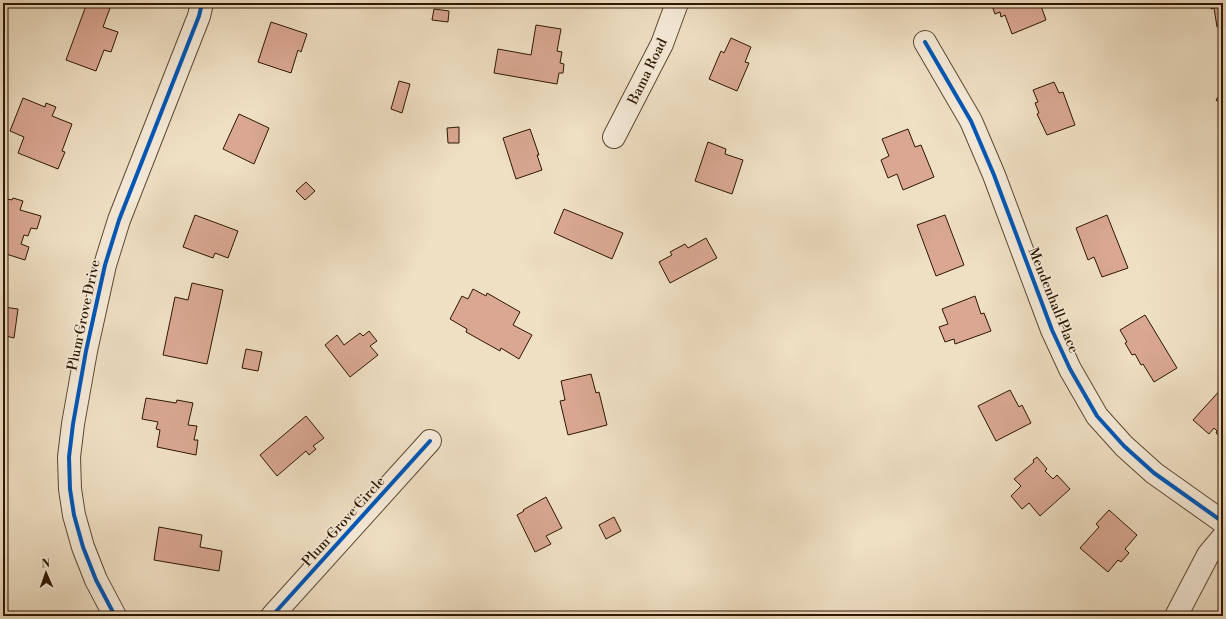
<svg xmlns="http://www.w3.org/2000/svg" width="1226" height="619" font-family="'Libre Bodoni',serif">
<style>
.building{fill:#d9a792;stroke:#2e1700}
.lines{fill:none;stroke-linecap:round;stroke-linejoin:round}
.street-casing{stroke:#5e4931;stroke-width:24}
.street{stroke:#f5ead8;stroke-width:22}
.cycleway-casing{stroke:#f5ead8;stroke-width:6}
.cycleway{stroke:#0057b8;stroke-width:4}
.labels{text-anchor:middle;stroke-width:3;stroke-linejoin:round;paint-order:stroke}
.street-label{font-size:14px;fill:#2e1700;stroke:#f5ead8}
</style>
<rect width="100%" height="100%" fill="#efdfc3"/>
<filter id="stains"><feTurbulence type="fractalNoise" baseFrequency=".005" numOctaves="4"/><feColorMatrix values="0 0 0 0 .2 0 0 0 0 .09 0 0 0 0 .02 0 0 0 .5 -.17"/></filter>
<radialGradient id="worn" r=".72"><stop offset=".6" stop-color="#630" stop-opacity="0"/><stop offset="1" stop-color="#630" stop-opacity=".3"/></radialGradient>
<path class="building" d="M 87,3 L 97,3 L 110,8 L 103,27 L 118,32 L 111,52 L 104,50 L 96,71 L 66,60 Z
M 991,3 L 1040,3 L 1046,20 L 1012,34 L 1005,15 L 1001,17 L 1000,12 L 995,14 Z
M 1211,3 L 1223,3 L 1223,26 L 1217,27 L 1214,8 L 1211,9 Z
M 434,9 L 449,11 L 448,22 L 432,20 Z
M 271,22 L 307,34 L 301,52 L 298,50 L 291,73 L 258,62 Z
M 536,25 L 561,29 L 557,51 L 562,52 L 560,63 L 564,64 L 563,73 L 559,73 L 557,84 L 494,73 L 498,49 L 531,55 Z
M 731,38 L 751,47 L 745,62 L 749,63 L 737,91 L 709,79 L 721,51 L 724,53 Z
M 399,81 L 410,84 L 402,113 L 391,109 Z
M 1054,82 L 1059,93 L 1063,92 L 1075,125 L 1047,135 L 1037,114 L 1039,113 L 1035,103 L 1038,102 L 1033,90 Z
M 1223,90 L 1223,105 L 1216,100 Z
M 23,98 L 45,107 L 46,103 L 56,107 L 52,116 L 72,124 L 62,151 L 65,152 L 58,169 L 18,153 L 24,137 L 10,131 Z
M 239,114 L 269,128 L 254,164 L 223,149 Z
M 459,127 L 459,143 L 448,143 L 447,128 Z
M 530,129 L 539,155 L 537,155 L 542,170 L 516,179 L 503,138 Z
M 908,129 L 915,147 L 921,145 L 934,177 L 903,190 L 897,174 L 888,178 L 881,160 L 889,156 L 882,139 Z
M 708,142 L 726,149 L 725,154 L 743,160 L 732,194 L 695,181 Z
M 306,182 L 315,191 L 305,200 L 296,191 Z
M 3,198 L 12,200 L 13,198 L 23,201 L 20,210 L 41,216 L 37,229 L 31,228 L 28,236 L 24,235 L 21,244 L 29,247 L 25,260 L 3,253 Z
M 564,209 L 623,233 L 612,259 L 554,233 Z
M 195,215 L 238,231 L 228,258 L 215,253 L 213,258 L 183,247 Z
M 945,215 L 964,265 L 936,276 L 917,225 Z
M 1107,215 L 1128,268 L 1102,277 L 1094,257 L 1088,260 L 1076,228 Z
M 706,238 L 717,258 L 670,283 L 659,262 L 672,255 L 670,252 L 685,244 L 688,248 Z
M 192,283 L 223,290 L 207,364 L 163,355 L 175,297 L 188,300 Z
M 473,289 L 486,296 L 487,293 L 520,312 L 513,325 L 532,335 L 519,359 L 501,348 L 500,351 L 466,332 L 467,329 L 450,319 L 462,296 L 468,299 Z
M 975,296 L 981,314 L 984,313 L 991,331 L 955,344 L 954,339 L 945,342 L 939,327 L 948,324 L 942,309 Z
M 3,307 L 18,309 L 14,338 L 6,336 L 4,351 L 3,351 Z
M 1145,315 L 1177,368 L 1154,382 L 1143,364 L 1141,365 L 1135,354 L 1132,355 L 1125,343 L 1127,342 L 1120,330 Z
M 369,331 L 377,341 L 370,346 L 378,355 L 350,377 L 325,345 L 337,335 L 344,345 L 360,333 L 363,336 Z
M 246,349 L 262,352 L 258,371 L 242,368 Z
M 591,374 L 596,393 L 599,392 L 607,425 L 568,435 L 560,401 L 565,400 L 561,381 Z
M 1223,387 L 1223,439 L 1216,433 L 1217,431 L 1214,428 L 1209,434 L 1193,420 Z
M 1010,390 L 1019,407 L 1022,405 L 1031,423 L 996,441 L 978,406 Z
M 146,398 L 176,403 L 177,400 L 193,403 L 188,425 L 197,426 L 194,440 L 198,440 L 196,455 L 157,447 L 160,430 L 156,429 L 158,422 L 142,419 Z
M 306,416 L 324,438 L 313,446 L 316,449 L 309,455 L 306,451 L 277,476 L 260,455 Z
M 1037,457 L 1047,469 L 1045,471 L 1053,479 L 1057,475 L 1070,489 L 1040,516 L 1029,503 L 1022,509 L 1011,496 L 1021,486 L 1014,479 L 1034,462 L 1033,460 Z
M 546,497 L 562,528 L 546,536 L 551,544 L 535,552 L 517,515 L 524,511 L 523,510 Z
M 1109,510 L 1137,535 L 1125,549 L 1129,553 L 1121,562 L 1118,560 L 1108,572 L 1080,548 L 1099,527 L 1096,524 Z
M 614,517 L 621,531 L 606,539 L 599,525 Z
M 159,527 L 202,535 L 200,547 L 222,551 L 219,571 L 154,560 Z
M 3,595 L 8,616 L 3,616 Z"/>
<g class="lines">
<defs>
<path id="street" d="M 925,42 L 971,121 L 994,175 L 1052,330 L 1070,369 L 1097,416 L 1124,446 L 1154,473 L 1223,522
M 614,137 L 662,44 L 677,3
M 115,616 L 96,580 L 83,547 L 74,515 L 70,489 L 69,457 L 73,424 L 86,351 L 105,265 L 119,220 L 199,16 L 202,3
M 272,616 L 430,441
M 1176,616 L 1208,555 L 1223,537"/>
</defs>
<use href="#street" class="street-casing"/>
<use href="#street" class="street"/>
<defs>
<path id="cycleway" d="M 925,42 L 971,121 L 994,175 L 1052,330 L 1070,369 L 1097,416 L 1124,446 L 1154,473 L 1223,522
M 115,616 L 96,580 L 83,547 L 74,515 L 70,489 L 69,457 L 73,424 L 86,351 L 105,265 L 119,220 L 199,16 L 202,3
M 272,616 L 430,441"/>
</defs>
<use href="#cycleway" class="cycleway-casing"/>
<use href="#cycleway" class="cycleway"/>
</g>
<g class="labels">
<g class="street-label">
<text transform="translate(647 71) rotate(-64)" y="5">Bama Road</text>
<text transform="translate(1054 300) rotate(68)" y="5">Mendenhall Place</text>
<text transform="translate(83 315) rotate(-78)" y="5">Plum Grove Drive</text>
<text transform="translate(343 521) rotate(-48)" y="5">Plum Grove Circle</text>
</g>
</g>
<rect width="1226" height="619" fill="none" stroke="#efdfc3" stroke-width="16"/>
<rect x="4" y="4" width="1218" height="611" fill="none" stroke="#2e1700" stroke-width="2"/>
<rect x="8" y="8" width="1210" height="603" fill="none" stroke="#2e1700"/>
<g transform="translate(46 573) rotate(358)" stroke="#f5ead8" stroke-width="3" paint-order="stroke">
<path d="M0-3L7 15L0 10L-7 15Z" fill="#2e1700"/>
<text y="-6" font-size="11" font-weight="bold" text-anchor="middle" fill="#2e1700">N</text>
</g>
<rect width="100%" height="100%" filter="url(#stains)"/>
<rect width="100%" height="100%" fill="url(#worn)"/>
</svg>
